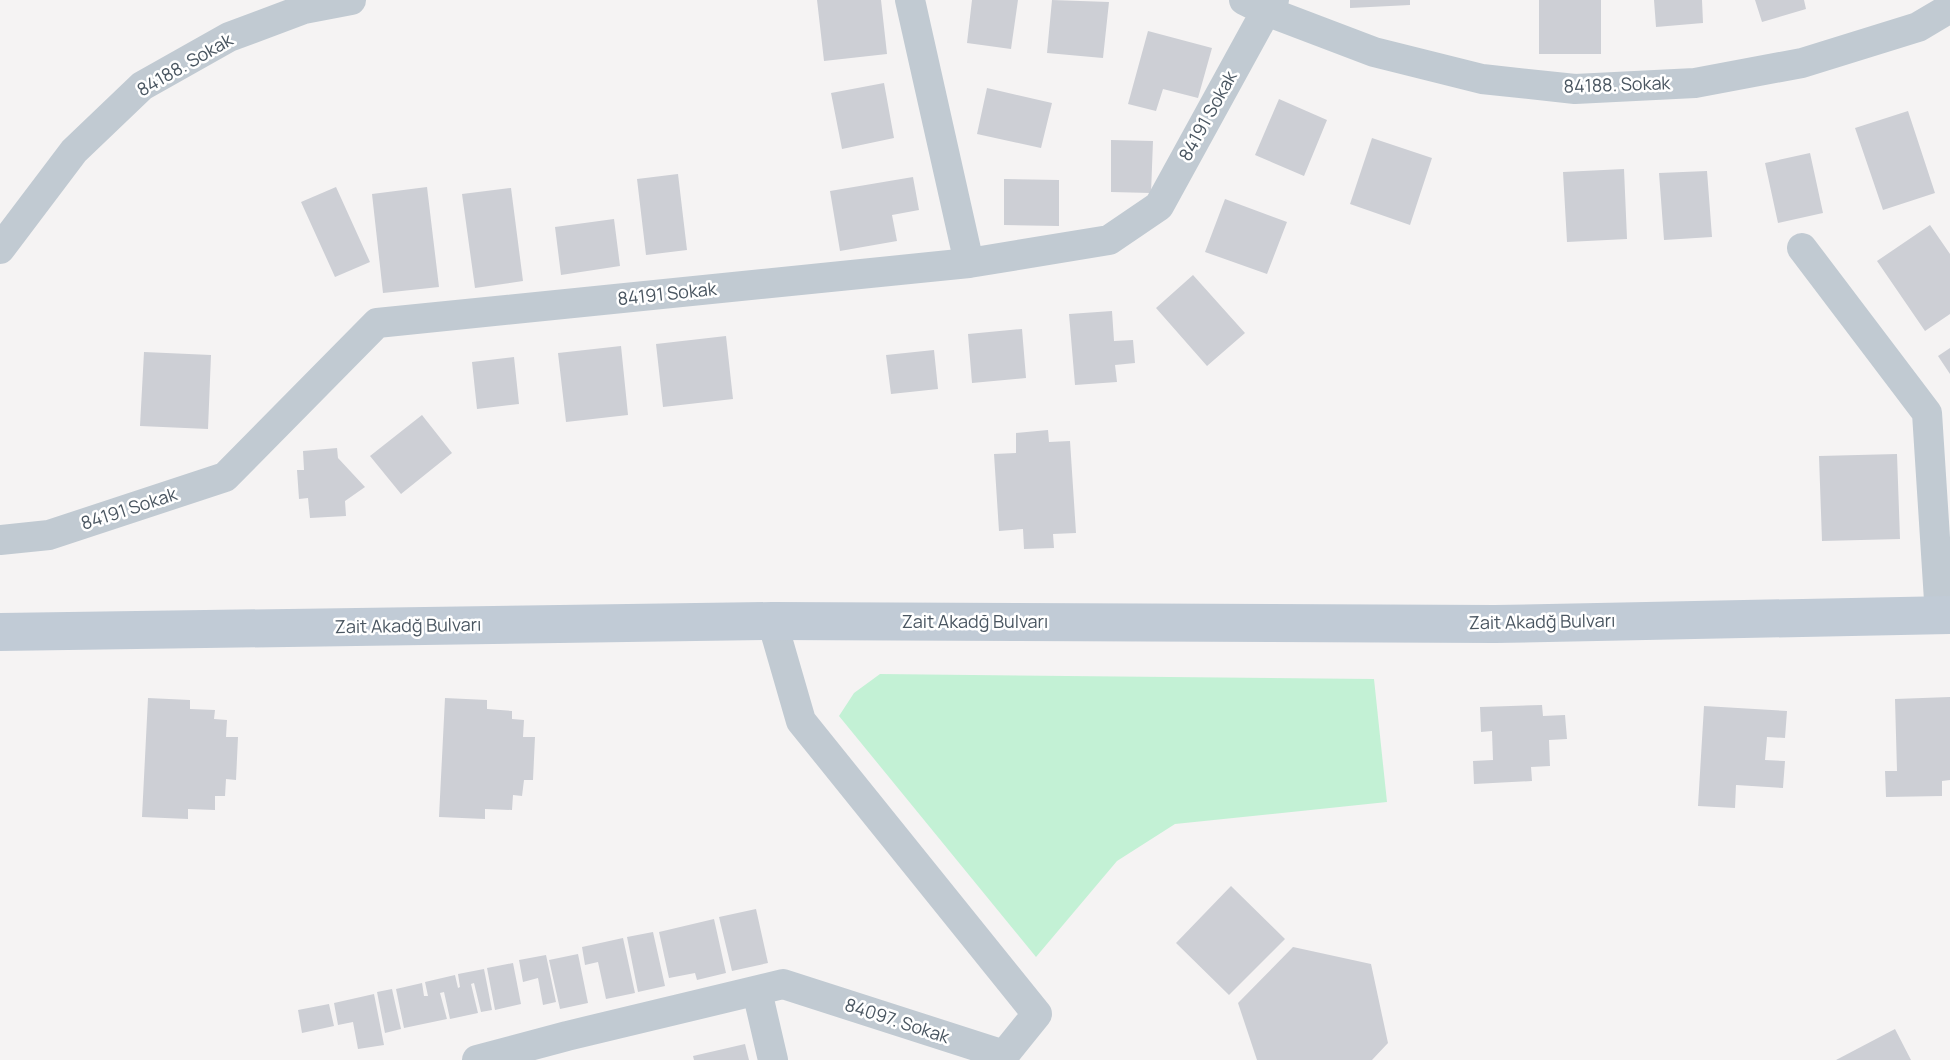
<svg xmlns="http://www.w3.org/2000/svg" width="1950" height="1060" font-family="Manrope,sans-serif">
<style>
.green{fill:#c3f1d5}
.building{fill:#cdcfd5}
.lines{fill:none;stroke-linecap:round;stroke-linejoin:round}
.street{stroke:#c1cad2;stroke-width:30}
.secondary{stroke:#c1cbd6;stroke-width:38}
.labels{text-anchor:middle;stroke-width:5;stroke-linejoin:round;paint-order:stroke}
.street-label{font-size:18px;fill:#4a5661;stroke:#fff}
</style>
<rect width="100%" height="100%" fill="#f5f3f3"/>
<path class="green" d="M 880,674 L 1374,679 L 1387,802 L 1175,824 L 1117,861 L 1036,957 L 839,716 L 854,693 Z"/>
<path class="building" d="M 817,0 L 881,0 L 887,54 L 824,61 Z
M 972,0 L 1018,0 L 1011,49 L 967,43 Z
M 1052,0 L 1109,2 L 1103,58 L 1047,53 Z
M 1350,0 L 1410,0 L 1410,5 L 1350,8 Z
M 1539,0 L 1601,0 L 1601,54 L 1539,54 Z
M 1654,0 L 1702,0 L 1703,23 L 1656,27 Z
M 1755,0 L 1804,0 L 1806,9 L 1762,22 Z
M 1148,31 L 1212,48 L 1198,98 L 1163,89 L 1156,111 L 1128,104 Z
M 884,83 L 894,138 L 842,149 L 831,93 Z
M 987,88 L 1052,103 L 1041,148 L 977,134 Z
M 1279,99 L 1327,120 L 1304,176 L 1255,155 Z
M 1908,111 L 1935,193 L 1883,210 L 1855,128 Z
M 1372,138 L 1432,158 L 1410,225 L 1350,204 Z
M 1111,140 L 1153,141 L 1151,193 L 1111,192 Z
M 1810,153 L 1823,213 L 1778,223 L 1765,163 Z
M 1624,169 L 1627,239 L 1567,242 L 1563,172 Z
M 1707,171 L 1712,237 L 1664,240 L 1659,173 Z
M 678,174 L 687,250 L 646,255 L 637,179 Z
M 913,177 L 919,210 L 892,215 L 897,241 L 840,251 L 830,191 Z
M 1004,179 L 1059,180 L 1059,226 L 1004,225 Z
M 336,187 L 370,262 L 335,277 L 301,202 Z
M 427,187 L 439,287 L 383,293 L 372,194 Z
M 511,188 L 523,281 L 475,288 L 462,194 Z
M 1225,199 L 1287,222 L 1267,274 L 1205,252 Z
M 614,219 L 620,266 L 561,275 L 555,227 Z
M 1930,225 L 1950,254 L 1950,314 L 1925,331 L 1877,261 Z
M 1193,275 L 1245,333 L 1207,366 L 1156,308 Z
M 1112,311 L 1114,341 L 1133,340 L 1135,363 L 1115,365 L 1117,382 L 1075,385 L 1069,314 Z
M 1022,329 L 1026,378 L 972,383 L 968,334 Z
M 726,336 L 733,399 L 663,407 L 656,344 Z
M 621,346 L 628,415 L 566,422 L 558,353 Z
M 1950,348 L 1950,374 L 1938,356 Z
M 934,350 L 938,389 L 891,394 L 886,355 Z
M 144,352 L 211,355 L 208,429 L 140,426 Z
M 514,357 L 519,404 L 477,409 L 472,362 Z
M 422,415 L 452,453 L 401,494 L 370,456 Z
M 1048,430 L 1049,442 L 1070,441 L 1076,533 L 1053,534 L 1054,548 L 1024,549 L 1023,529 L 999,531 L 994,454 L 1016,453 L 1016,433 Z
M 337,448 L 338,458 L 365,487 L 345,501 L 346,516 L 310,518 L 308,498 L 299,499 L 297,470 L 304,470 L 303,451 Z
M 1897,454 L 1900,539 L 1822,541 L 1819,456 Z
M 1950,697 L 1950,780 L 1942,781 L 1942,796 L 1886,797 L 1885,771 L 1897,771 L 1895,699 Z
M 148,698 L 190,700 L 190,709 L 215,710 L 214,719 L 227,720 L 226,737 L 238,737 L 236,780 L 226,779 L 225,796 L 215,796 L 215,810 L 188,809 L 188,819 L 142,817 Z
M 445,698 L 487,700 L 487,709 L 512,711 L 512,719 L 524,720 L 523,737 L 535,737 L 533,780 L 524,780 L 522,796 L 513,795 L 512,810 L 485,809 L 485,819 L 439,817 Z
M 1542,705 L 1543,716 L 1565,715 L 1567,739 L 1549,740 L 1550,766 L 1531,767 L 1532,781 L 1474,784 L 1473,761 L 1493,760 L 1492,731 L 1481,732 L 1480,707 Z
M 1704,706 L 1787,711 L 1785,738 L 1767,737 L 1765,760 L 1785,761 L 1783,788 L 1736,785 L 1735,808 L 1698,806 Z
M 1231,886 L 1285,939 L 1229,995 L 1176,943 Z
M 756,909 L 768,963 L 732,971 L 719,917 Z
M 714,919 L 726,973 L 697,980 L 695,973 L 669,978 L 659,932 Z
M 653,932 L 665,986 L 638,992 L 627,937 Z
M 623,938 L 635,993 L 606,999 L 598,962 L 585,965 L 582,947 Z
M 1293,947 L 1371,964 L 1388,1043 L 1372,1060 L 1257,1060 L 1238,1003 Z
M 578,954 L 588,1003 L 560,1009 L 549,960 Z
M 546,955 L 556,1002 L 543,1005 L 538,978 L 523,982 L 519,960 Z
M 513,963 L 521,1004 L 495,1010 L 487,968 Z
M 484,969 L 492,1010 L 481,1012 L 474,983 L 471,984 L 478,1013 L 450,1019 L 444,992 L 440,993 L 447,1019 L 404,1028 L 396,989 L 422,983 L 424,996 L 428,996 L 425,982 L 455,975 L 458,988 L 460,987 L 458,974 Z
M 392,989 L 401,1029 L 385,1033 L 377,992 Z
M 374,994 L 384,1045 L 358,1049 L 353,1022 L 338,1025 L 334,1003 Z
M 329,1004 L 334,1026 L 302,1033 L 298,1010 Z
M 1895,1029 L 1911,1060 L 1836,1060 Z
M 745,1044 L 749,1060 L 694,1060 L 693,1056 Z"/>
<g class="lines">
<path class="street" d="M 910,0 L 969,263
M 1244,0 L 1266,11 L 1374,52 L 1482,79 L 1575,89 L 1695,83 L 1802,63 L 1918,27 L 1950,8
M 1802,248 L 1927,413 L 1940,616
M 0,249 L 74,151 L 142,86 L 229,37 L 304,9 L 351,0
M 0,540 L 49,535 L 225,477 L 377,323 L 969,263 L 1109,240 L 1159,206 L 1266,11 L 1274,0
M 757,991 L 773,1060
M 477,1060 L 567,1036 L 783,984 L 1004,1055 L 1037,1014 L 801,721 L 772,621"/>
<path class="secondary" d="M 0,632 L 772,621 L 1495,624 L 1950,615"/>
</g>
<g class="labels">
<g class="street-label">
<text transform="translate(185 65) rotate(-30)" y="6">84188. Sokak</text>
<text transform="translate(1617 85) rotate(-2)" y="6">84188. Sokak</text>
<text transform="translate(1208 116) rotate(-61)" y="6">84191 Sokak</text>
<text transform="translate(667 294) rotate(-6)" y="6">84191 Sokak</text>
<text transform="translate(129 509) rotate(-18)" y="6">84191 Sokak</text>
<text x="975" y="628">Zait Akadğ Bulvarı</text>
<text transform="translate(1542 622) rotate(-1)" y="6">Zait Akadğ Bulvarı</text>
<text transform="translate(408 626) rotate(-1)" y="6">Zait Akadğ Bulvarı</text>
<text transform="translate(897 1021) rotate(18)" y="6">84097. Sokak</text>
</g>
</g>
</svg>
